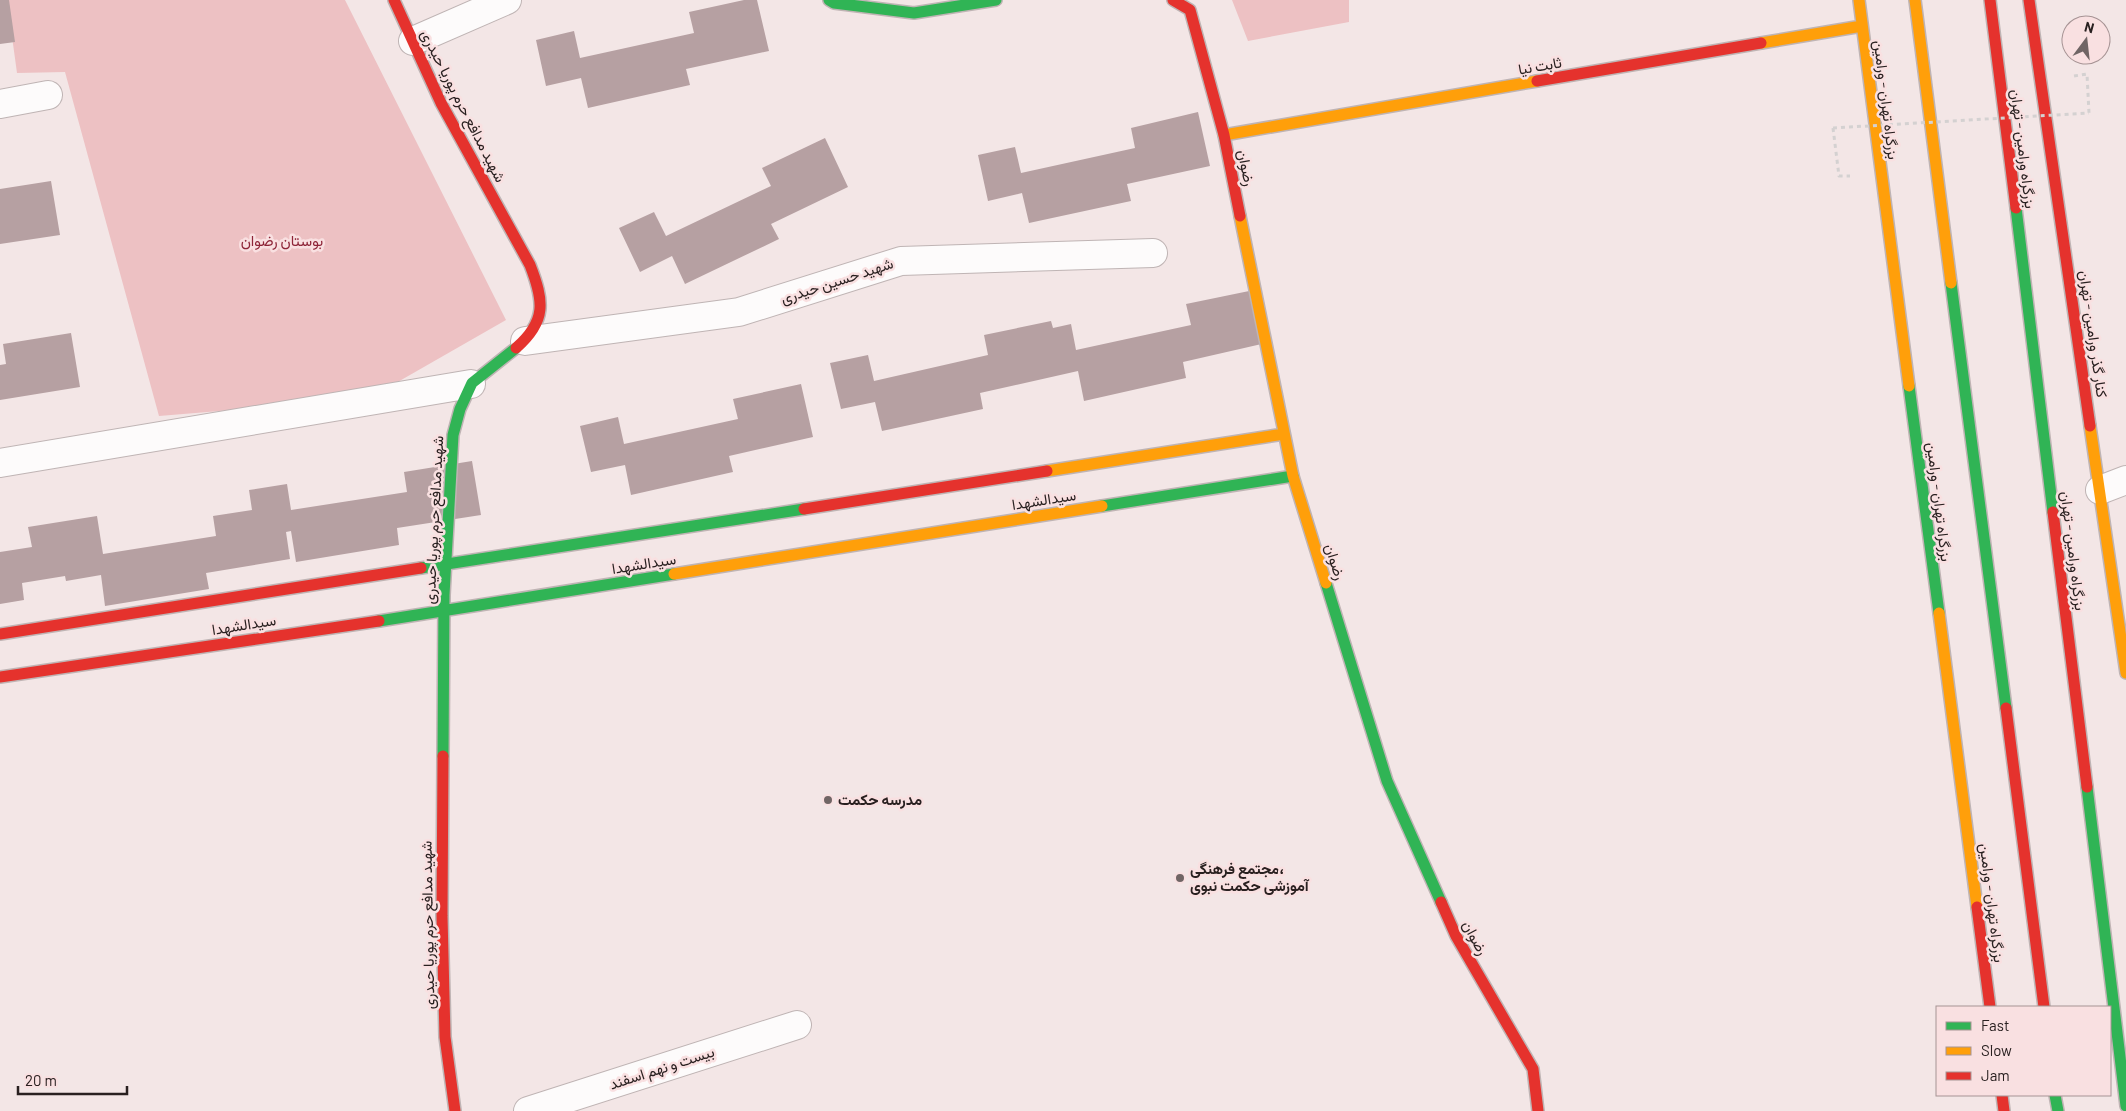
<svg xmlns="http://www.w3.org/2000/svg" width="2126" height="1111" font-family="Barlow,Vazirmatn,sans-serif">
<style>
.green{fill:#edc1c3}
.building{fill:#b6a0a2}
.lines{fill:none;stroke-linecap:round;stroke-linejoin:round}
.street-casing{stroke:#bfb4b4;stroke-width:30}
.fast-casing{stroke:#bfb4b4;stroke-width:14}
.slow-casing{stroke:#bfb4b4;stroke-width:14}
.jam-casing{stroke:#bfb4b4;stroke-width:14}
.path{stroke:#d4d1d1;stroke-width:3;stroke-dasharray:4 4;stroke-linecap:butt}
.street{stroke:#fdfbfb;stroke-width:28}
.fast{stroke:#30b455;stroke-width:11}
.slow{stroke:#ff9f0a;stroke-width:11}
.jam{stroke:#e5322d;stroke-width:11}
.path-bridge{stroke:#d4d1d1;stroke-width:3;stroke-dasharray:4 4;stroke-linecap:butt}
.poi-dot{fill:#706565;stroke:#f9e0e1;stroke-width:2}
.labels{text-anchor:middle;stroke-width:5;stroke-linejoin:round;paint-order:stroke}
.street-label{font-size:15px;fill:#292020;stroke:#f9e0e1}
.park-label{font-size:15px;fill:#8e2538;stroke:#f9e0e1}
.poi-label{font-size:15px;font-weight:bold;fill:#292020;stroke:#f9e0e1;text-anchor:start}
</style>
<rect width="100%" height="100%" fill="#f3e6e6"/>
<path class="green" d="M 7,0 L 345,0 L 506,320 L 368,399 L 159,416 L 65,72 L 17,73 Z
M 1232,0 L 1349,0 L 1349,22 L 1248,41 Z"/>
<path class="building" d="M 0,0 L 9,0 L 15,42 L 0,44 Z
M 744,0 L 757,0 L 769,51 L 686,69 L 690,85 L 588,108 L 581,78 L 546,86 L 536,40 L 574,31 L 580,58 L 694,33 L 689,12 Z
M 1198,112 L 1210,166 L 1127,184 L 1131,201 L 1029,223 L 1022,193 L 988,201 L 978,155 L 1015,147 L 1021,173 L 1135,148 L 1131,128 Z
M 825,138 L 848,187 L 771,224 L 779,239 L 685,284 L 672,256 L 640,272 L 619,228 L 654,212 L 666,236 L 771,186 L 762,168 Z
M 51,181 L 60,235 L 0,244 L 0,189 Z
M 1254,290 L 1266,343 L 1183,362 L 1186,378 L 1084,401 L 1078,371 L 980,393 L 983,409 L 882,431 L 875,402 L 841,409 L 830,363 L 868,355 L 874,381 L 988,355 L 984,335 L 1051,321 L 1053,328 L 1071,324 L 1076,350 L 1191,325 L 1186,304 Z
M 71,333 L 80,387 L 0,400 L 0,365 L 6,364 L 3,344 Z
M 801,384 L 813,437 L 729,456 L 733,472 L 631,495 L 625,465 L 591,472 L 580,426 L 618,417 L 624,444 L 738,419 L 733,399 Z
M 472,461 L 481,515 L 397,528 L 399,545 L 296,562 L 291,531 L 286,532 L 290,559 L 206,573 L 209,589 L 105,606 L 101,575 L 66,581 L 65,576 L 22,583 L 24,600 L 0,604 L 0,552 L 32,547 L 28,527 L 97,516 L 103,554 L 216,536 L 213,516 L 252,510 L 249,490 L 287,484 L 291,510 L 407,492 L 404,472 Z"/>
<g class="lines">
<defs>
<path id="street" d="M 413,41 L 507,0
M 0,104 L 48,95
M 525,341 L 739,312 L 901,261 L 1153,253
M 0,463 L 471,384
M 2100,490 L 2126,480
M 528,1111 L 797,1025"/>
<path id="fast" d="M 829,0 L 834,3 L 914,13 L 996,0
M 2016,208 L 2053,512
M 1951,283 L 2006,708
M 1909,386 L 1939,613
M 1102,506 L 1293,476
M 421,568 L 804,509
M 1326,583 L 1387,781 L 1441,902
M 379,621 L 674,574
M 443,756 L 444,595 L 453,435 L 460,409 L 472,383 L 516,348
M 2087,787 L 2126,1106
M 2055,1095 L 2058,1111"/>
<path id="slow" d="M 1859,0 L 1909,386
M 1915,0 L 1951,283
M 1761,43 L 1862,26
M 1224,135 L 1537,81
M 1240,216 L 1293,476 L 1326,583
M 2090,426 L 2126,673
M 1047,471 L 1284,434
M 674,574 L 1102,506
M 1939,613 L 1977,907"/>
<path id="jam" d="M 394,0 L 441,103 L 530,265 C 544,301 547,321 516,348
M 1173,0 L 1190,10 L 1224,135 L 1240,216
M 1990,0 L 2016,208
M 2029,0 L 2090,426
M 1537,81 L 1761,43
M 804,509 L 1047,471
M 2053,512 L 2087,787
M 0,634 L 421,568
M 0,677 L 379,621
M 2006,708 L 2044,1007
M 443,756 L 442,916 L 445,1037 L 455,1111
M 1441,902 L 1456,936 L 1533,1069 L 1538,1111
M 1977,907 L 1990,1007
M 2002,1095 L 2004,1111"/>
</defs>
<use href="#street" class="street-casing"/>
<use href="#fast" class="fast-casing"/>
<use href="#slow" class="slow-casing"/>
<use href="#jam" class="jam-casing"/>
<path class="path" d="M 2074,76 L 2087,74 L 2089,113
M 1833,128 L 1839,176 L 1850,176"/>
<use href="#street" class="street"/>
<use href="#fast" class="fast"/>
<use href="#slow" class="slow"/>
<use href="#jam" class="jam"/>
<path class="path-bridge" d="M 1833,128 L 2089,113"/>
</g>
<g class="poi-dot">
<circle cx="828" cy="800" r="5"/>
<circle cx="1180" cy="878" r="5"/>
</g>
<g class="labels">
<g class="street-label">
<text transform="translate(1540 66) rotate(-10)" y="5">ثابت نیا</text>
<text transform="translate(1886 100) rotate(83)" y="5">بزرگراه تهران - ورامین</text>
<text transform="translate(463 106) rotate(63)" y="5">شهید مدافع حرم پوریا حیدری</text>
<text transform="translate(2023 149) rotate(83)" y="5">بزرگراه ورامین - تهران</text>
<text transform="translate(1246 168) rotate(79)" y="5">رضوان</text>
<text transform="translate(837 281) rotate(-18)" y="5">شهید حسین حیدری</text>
<text transform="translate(2093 334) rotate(82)" y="5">کنار گذر ورامین - تهران</text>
<text transform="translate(1044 500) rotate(-9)" y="5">سیدالشهدا</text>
<text transform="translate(1939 502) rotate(83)" y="5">بزرگراه تهران - ورامین</text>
<text transform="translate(434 520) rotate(-87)" y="5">شهید مدافع حرم پوریا حیدری</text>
<text transform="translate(2073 551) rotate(83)" y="5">بزرگراه ورامین - تهران</text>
<text transform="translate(1335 562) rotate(73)" y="5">رضوان</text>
<text transform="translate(644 564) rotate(-9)" y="5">سیدالشهدا</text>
<text transform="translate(244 625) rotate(-9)" y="5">سیدالشهدا</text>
<text transform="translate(1992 903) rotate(83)" y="5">بزرگراه تهران - ورامین</text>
<text transform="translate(428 925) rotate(-91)" y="5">شهید مدافع حرم پوریا حیدری</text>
<text transform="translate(1475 938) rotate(62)" y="5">رضوان</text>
<text transform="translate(662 1068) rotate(-18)" y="5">بیست و نهم اسفند</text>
</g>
<g class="park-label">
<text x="282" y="246">بوستان رضوان</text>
</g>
<g class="poi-label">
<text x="838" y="805">مدرسه حکمت</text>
<text x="1190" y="874">مجتمع‌ فرهنگی،<tspan x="1190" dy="17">آموزشی حکمت نبوی</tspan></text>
</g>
</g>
<rect x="1936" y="1006" width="175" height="90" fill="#f9e0e1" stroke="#a69394"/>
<rect x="1946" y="1022" width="25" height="8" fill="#30b455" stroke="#a69394"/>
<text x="1981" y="1031" font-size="15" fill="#292020">Fast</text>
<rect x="1946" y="1047" width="25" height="8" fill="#ff9f0a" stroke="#a69394"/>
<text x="1981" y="1056" font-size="15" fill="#292020">Slow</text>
<rect x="1946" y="1072" width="25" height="8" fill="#e5322d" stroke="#a69394"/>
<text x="1981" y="1081" font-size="15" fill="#292020">Jam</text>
<g transform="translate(2086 40) rotate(15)"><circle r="24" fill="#f9e0e1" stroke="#a69394"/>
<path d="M0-4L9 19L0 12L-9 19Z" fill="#706565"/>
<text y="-8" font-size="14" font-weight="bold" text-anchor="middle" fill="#292020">N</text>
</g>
<path d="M18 1086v8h109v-8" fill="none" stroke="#292020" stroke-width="2.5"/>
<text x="25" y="1086" font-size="15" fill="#292020" stroke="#f9e0e1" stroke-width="4" paint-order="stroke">20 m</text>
</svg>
